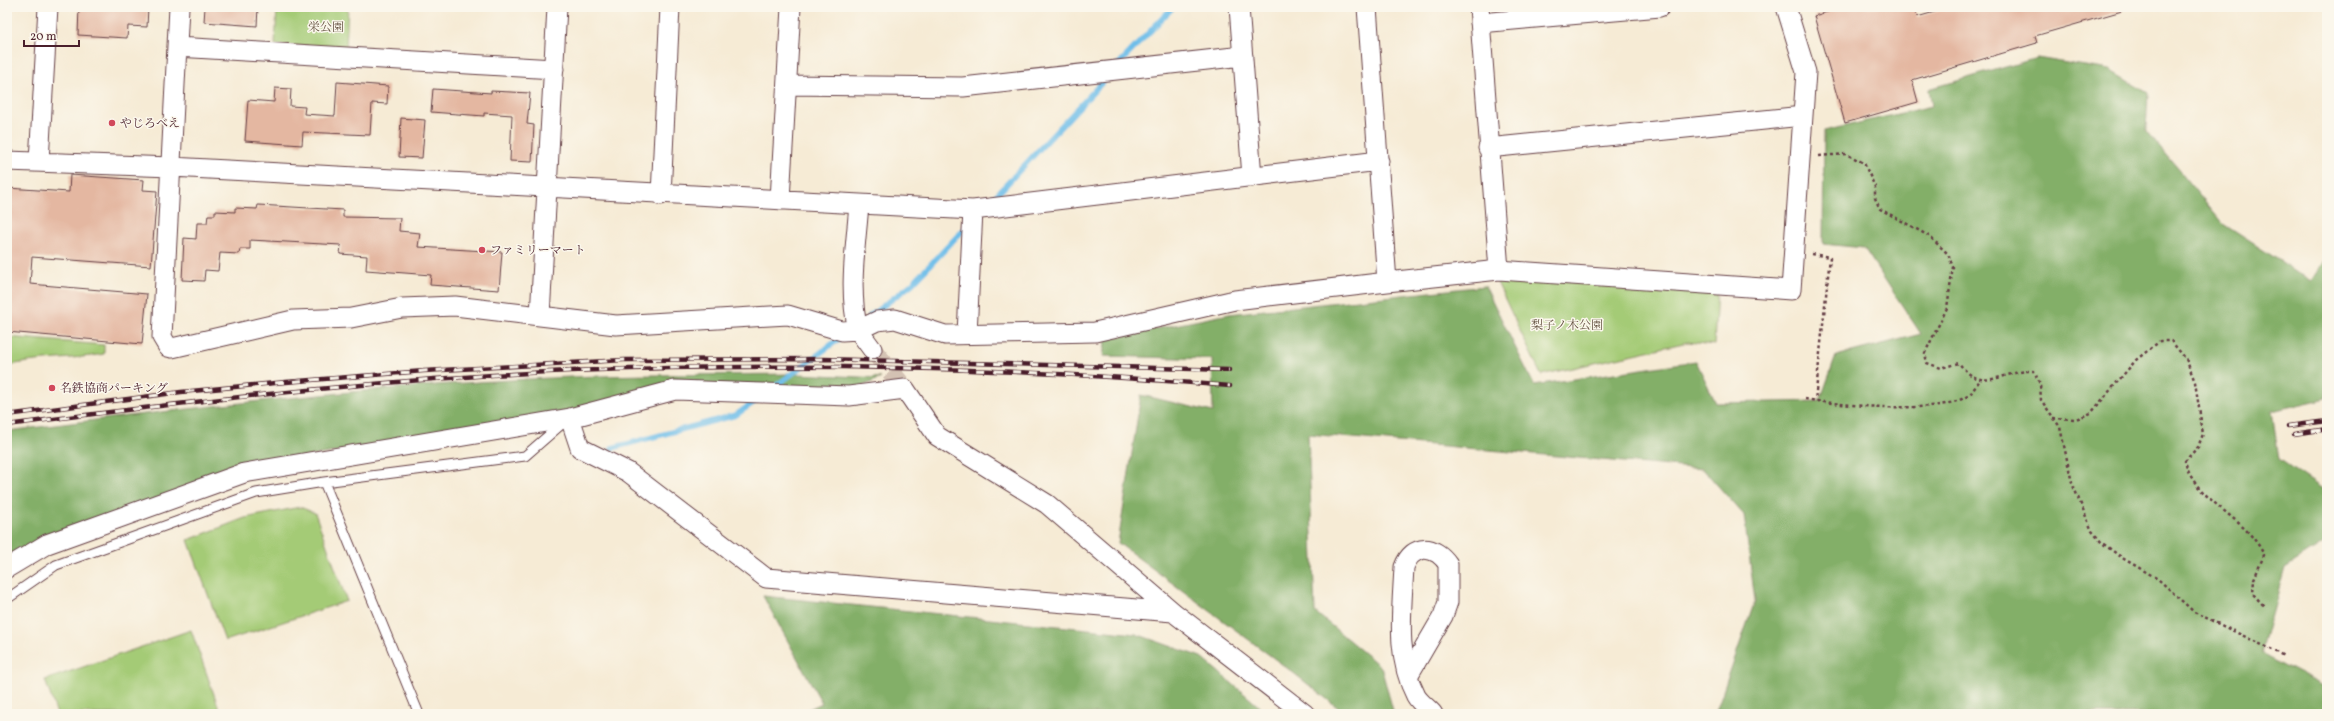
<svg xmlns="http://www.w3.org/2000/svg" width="2334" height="721" font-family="Vollkorn,'Noto Serif JP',serif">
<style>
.green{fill:#a4cb76;stroke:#777550}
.forest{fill:#83af67;stroke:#666749}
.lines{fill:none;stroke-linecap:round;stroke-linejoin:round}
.stream{stroke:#6ebee9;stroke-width:5.5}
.building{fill:#e4b7a1}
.street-tunnel{stroke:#d4c2b3;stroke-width:19;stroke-dasharray:19 10;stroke-linecap:butt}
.lane-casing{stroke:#643e44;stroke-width:11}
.street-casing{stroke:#643e44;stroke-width:21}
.path{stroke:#643e44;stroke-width:2.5;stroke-dasharray:3 3;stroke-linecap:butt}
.lane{stroke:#fff;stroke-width:9}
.street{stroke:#fff;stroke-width:19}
.rail-casing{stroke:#4a1f2b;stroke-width:4.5}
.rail{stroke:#fbf7ec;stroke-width:3;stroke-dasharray:9;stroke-linecap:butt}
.poi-dot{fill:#d1495b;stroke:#fbf7ec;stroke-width:1.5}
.labels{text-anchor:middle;stroke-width:3;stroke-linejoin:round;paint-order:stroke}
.park-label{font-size:12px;fill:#655342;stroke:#fbf7ec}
.poi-label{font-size:12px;fill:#4a1f2b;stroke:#fbf7ec;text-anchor:start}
</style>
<rect width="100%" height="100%" fill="#fbf7ec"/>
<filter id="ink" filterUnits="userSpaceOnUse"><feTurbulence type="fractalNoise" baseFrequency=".025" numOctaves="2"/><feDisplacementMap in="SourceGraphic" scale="8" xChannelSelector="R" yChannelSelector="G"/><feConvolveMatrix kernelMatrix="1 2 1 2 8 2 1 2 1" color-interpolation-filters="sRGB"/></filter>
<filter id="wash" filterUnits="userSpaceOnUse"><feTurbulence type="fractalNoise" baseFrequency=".012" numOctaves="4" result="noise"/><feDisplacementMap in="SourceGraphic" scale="16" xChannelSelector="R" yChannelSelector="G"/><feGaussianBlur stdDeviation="0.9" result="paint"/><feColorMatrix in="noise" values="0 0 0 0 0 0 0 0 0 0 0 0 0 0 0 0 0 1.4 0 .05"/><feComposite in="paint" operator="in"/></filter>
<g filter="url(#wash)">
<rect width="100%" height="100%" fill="#f6ebd5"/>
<path class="green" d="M 277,7 L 348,7 L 346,49 L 275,45 Z
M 1494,276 L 1717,291 L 1714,345 L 1688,342 L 1541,375 Z
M 7,337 L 104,345 L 104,354 C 72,360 38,358 7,366 Z
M 300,507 L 315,513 L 347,601 L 225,641 L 188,540 L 245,518 Z
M 191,630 L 221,714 L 57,714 L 45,680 Z"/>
<path class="forest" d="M 2037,58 L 2109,70 L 2148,93 L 2146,131 L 2223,224 L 2311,281 L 2327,256 L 2327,398 L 2272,411 L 2279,459 L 2327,492 L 2327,541 L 2285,568 L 2261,653 L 2327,688 L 2327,714 L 1715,714 L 1755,601 L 1744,515 L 1703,469 L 1308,434 L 1315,612 L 1381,667 L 1394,714 L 1346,714 L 1291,671 L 1118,543 L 1141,395 L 1213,412 L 1212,359 L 1103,356 L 1106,339 L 1229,314 L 1485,286 L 1534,385 L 1696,361 L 1716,403 L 1820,401 L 1836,356 L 1921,334 L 1864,248 L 1823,244 L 1824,131 L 1932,106 L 1929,89 Z
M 798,374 L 881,378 L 849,392 L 675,385 L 571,412 L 240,468 L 7,560 L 8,431 C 195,407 383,385 571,377 C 647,374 723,375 798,374 Z
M 763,596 L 1136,634 L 1201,657 L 1268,714 L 798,714 L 822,703 Z"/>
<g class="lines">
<path class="stream" d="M 1118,65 L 1173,7
M 990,202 L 1108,76
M 870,316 L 912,284 L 967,226
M 773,388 L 843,336
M 612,448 L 736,415 L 760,398"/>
</g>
<g id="blocks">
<path class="building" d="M 79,7 L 148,7 L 147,27 L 128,26 L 127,38 L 78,35 Z
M 205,7 L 258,7 L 257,26 L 204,22 Z
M 1844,7 L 1914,7 L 1917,17 L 1952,7 L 2122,7 L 2122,11 L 2035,36 L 2037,43 L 1912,80 L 1918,102 L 1845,123 L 1814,16 Z
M 337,82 L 388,86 L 387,104 L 372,103 L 370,135 L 303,132 L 302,145 L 245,141 L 248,100 L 274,102 L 275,88 L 291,89 L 290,106 L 305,107 L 304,114 L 335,116 Z
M 433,89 L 491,93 L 491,91 L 530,93 L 527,124 L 534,125 L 532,162 L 510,161 L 512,115 L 484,113 L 484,116 L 431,112 Z
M 401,118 L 425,120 L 422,158 L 399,157 Z
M 70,175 L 144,180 L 143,190 L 157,191 L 151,266 L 32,257 L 30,284 L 147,294 L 142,344 L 7,332 L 7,188 L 69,192 Z
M 258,205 L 343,210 L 343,217 L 400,218 L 399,231 L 420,233 L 418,247 L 502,252 L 499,290 L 430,285 L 431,275 L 366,270 L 367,256 L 340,254 L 341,245 L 250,240 L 250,249 L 240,249 L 239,254 L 220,253 L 218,271 L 205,270 L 204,281 L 182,280 L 184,238 L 196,239 L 197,223 L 207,223 L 208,215 L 215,215 L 215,211 L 235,212 L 235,208 L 257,209 Z"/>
</g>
</g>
<g filter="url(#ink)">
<use href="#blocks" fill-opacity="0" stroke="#643e44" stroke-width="1"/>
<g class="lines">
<path class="street-tunnel" d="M 872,349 L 905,389"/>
<defs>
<path id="lane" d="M 324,482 L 419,714
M 7,599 L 56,565 L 256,493 L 324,482 L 525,456 L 564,422"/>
<path id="street" d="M 179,7 L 162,337 L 168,347 L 172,348 L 293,320 L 351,318 L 402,308 L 455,306 L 616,325 L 788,315 L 842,331 L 858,330 L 872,349
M 1239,7 L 1252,177
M 1367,7 L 1387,282 L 1499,270 L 1791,290 L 1806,72 L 1786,7
M 1479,7 L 1499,270
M 1480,23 L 1660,7
M 177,47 L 554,69
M 787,85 L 963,87 L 1243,56
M 1488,148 L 1803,116
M 7,161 L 171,167 L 973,210 L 1379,161
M 39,161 L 48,7
M 661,195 L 670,7
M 780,200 L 791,7
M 859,204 C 856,246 848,289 858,330 L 877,321 L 895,319 L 945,335 L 1095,332 L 1235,300 L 1387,282
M 540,316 L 557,7
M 967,334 L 973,210
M 570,418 L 580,448 L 628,472 L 766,578 L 1173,612
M 7,568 L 47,544 L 244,473 L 570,418 L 675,390 L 849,396 L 905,389 L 937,436 L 1047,504 L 1173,612 L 1305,714
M 1408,676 L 1443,616 L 1448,602 L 1448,564 C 1435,545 1413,543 1404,567 C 1402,610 1395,656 1416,696 C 1420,703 1428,708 1433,714"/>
</defs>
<use href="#lane" class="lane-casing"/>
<use href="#street" class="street-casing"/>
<path class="path" d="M 1819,156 L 1846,154 L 1864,163 L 1875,187 L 1875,198 L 1880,209 L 1929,236 L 1948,254 L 1953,267 L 1947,308 L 1925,353 L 1927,363 L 1941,368 L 1959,363 C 1983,396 2004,369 2034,371 L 2040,384 L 2041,400 L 2060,427 L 2072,483 L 2092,531 L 2102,543 L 2124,559 L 2158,579 L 2194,612 L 2285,656
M 1812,254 L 1830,257 L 1815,401
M 1805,399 C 1837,405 1948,417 1971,393 C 1974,389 1977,384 1980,380
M 2053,418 L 2076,419 L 2091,413 L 2136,360 L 2160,341 L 2171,341 L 2186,359 L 2195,382 L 2203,434 L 2198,447 L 2185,461 C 2193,500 2247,517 2264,555 L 2254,579 L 2253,594 L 2264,606"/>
<use href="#lane" class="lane"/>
<use href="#street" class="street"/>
<defs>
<path id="rail" d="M 7,415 L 181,392 L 286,382 L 424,371 L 624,360 L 824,359 L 1229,370
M 7,425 C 194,401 383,379 571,371 C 791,362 1012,367 1230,386
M 2288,426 L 2327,421
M 2294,434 L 2327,429"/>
</defs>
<use href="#rail" class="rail-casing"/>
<use href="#rail" class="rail"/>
</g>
</g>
<g class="poi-dot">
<circle cx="112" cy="123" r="4"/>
<circle cx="482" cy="250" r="4"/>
<circle cx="52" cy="388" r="4"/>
</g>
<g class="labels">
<g class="park-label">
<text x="326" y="31">栄公園</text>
<text x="1567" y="329">梨子ノ木公園</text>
</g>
<g class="poi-label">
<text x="120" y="127">やじろべえ</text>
<text x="490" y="254">ファミリーマート</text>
<text x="60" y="392">名鉄協商パーキング</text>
</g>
</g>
<rect width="2334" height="721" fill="none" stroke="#fbf7ec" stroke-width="24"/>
<path d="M24 40v6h55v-6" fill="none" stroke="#4a1f2b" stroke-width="2"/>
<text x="30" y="40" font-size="12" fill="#4a1f2b" stroke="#fbf7ec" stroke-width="3" paint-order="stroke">20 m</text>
</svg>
